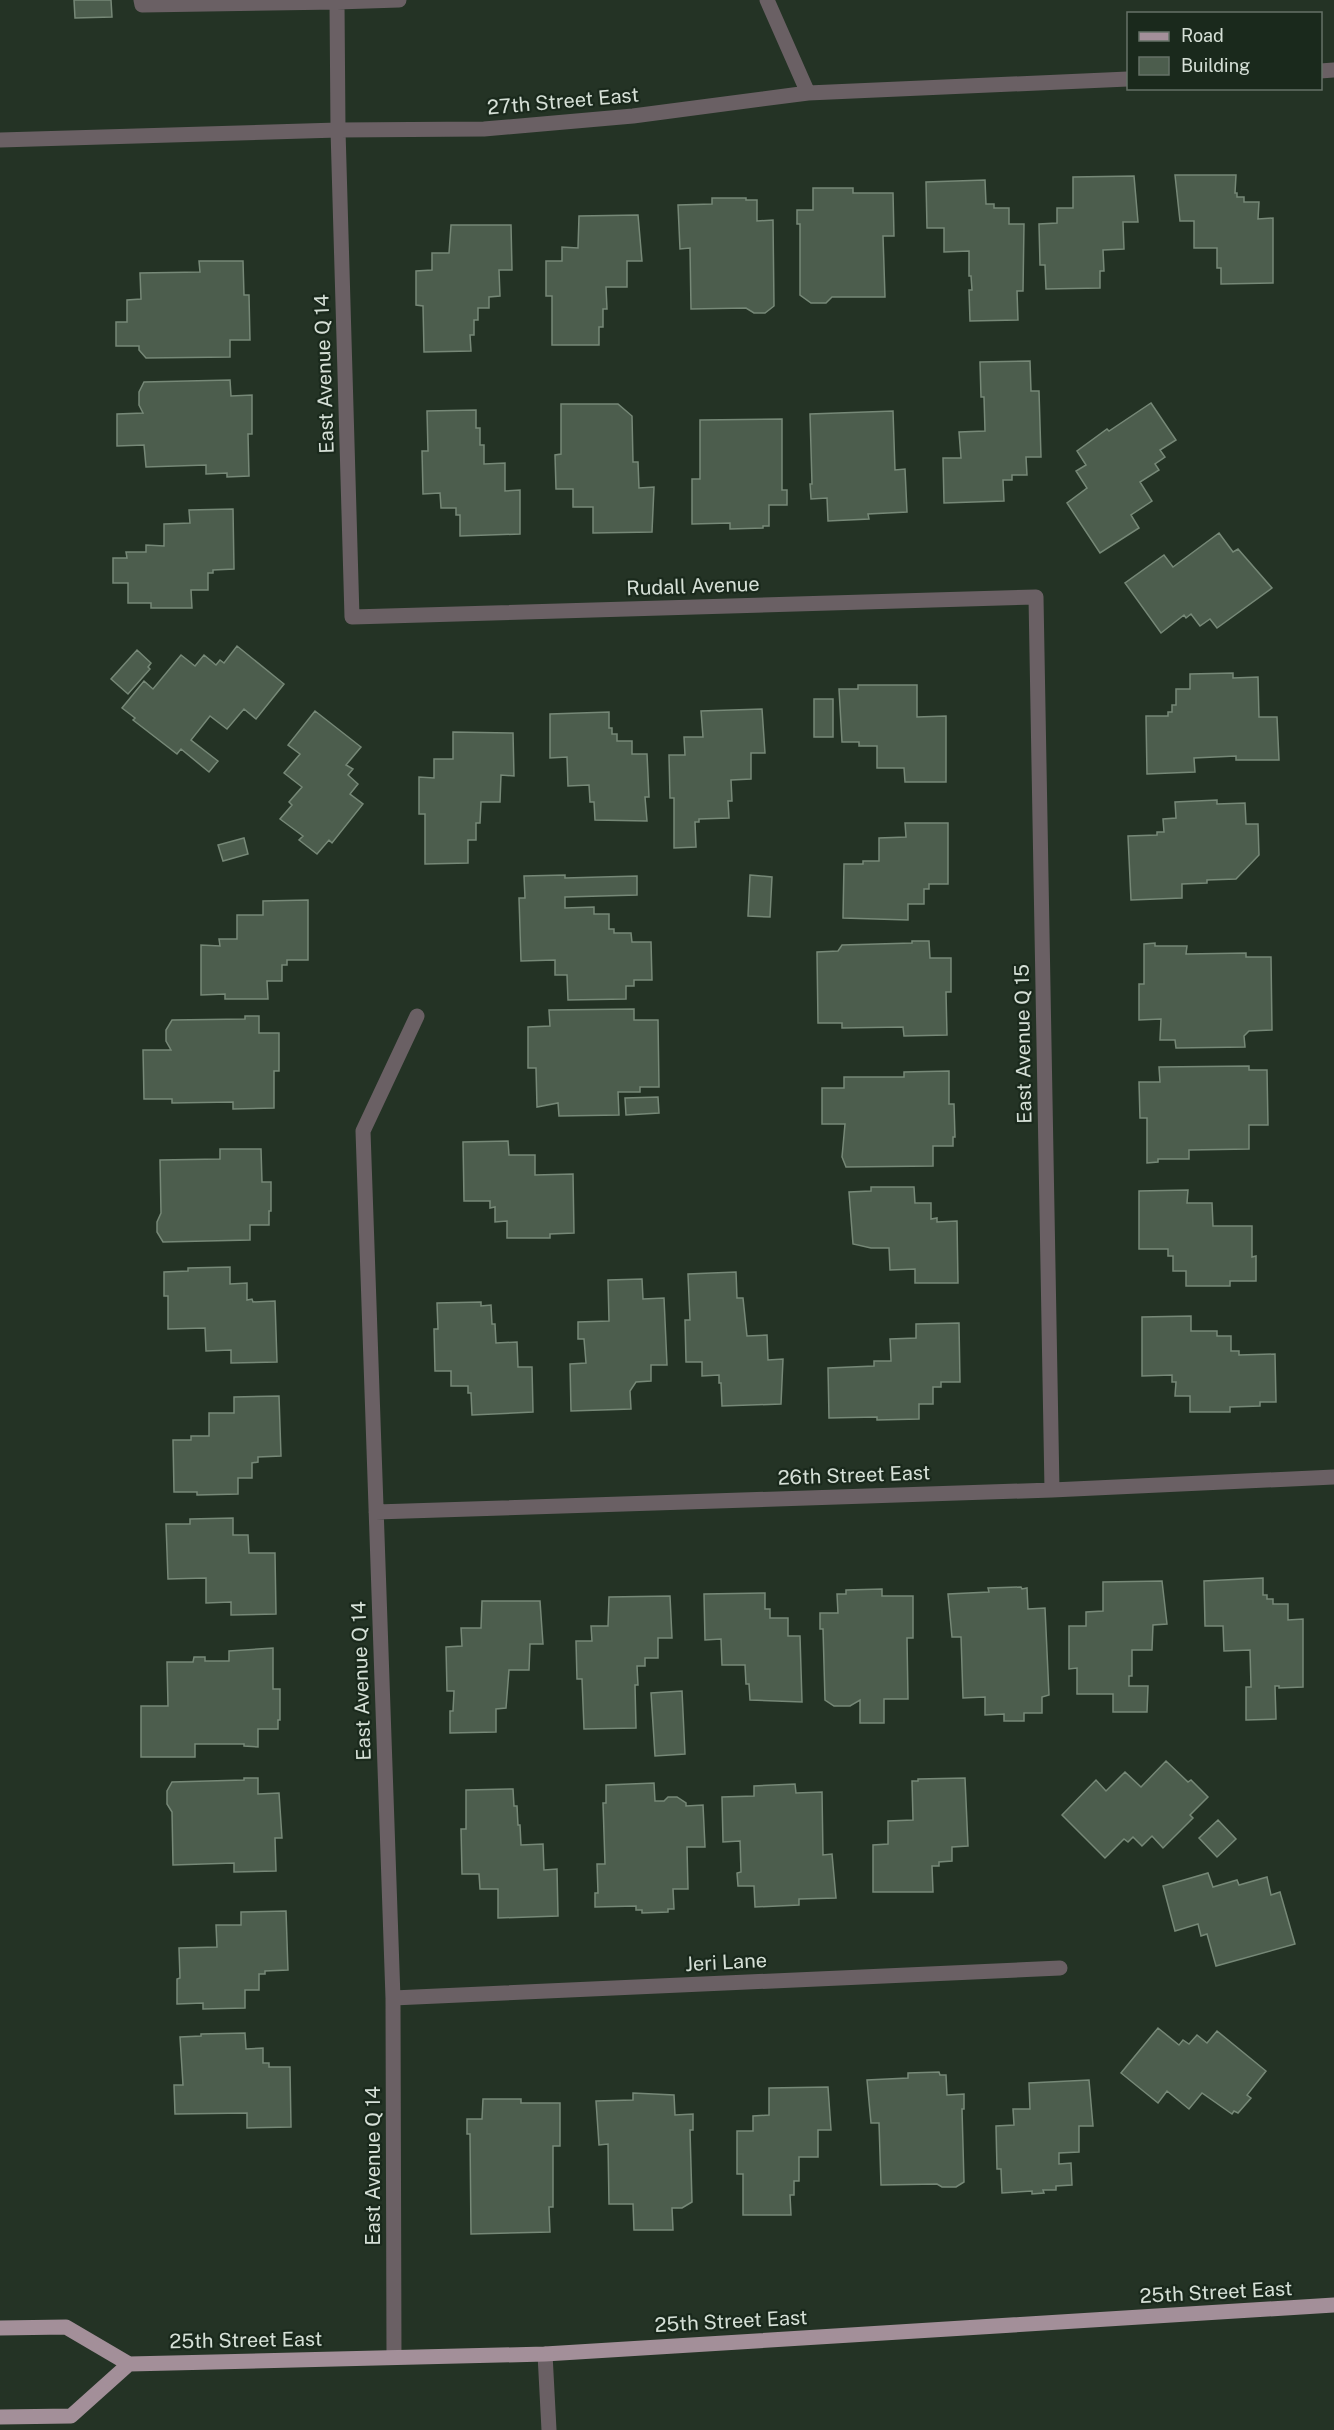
<svg xmlns="http://www.w3.org/2000/svg" width="1334" height="2430" font-family="'Public Sans',sans-serif">
<style>
.building{fill:#4c5d4d;stroke:#768877;stroke-width:1.5}
.lines{fill:none;stroke-linecap:round;stroke-linejoin:round}
.minor{stroke:#6a6064;stroke-width:15}
.major{stroke:#a38f99;stroke-width:15}
.labels{text-anchor:middle;stroke-width:4.5;stroke-linejoin:round;paint-order:stroke}
.street-label{font-size:20px;fill:#d6e0d7;stroke:#1a291c}
</style>
<rect width="100%" height="100%" fill="#243325"/>
<path class="building" d="M 74,0 L 111,0 L 112,17 L 75,18 Z
M 1175,175 L 1236,175 L 1235,193 L 1237,193 L 1237,197 L 1244,197 L 1244,202 L 1259,202 L 1258,219 L 1273,218 L 1273,283 L 1221,284 L 1221,268 L 1217,268 L 1217,248 L 1194,248 L 1194,221 L 1180,221 Z
M 1134,176 L 1138,222 L 1123,222 L 1124,249 L 1103,250 L 1104,271 L 1100,271 L 1100,288 L 1046,289 L 1045,265 L 1040,265 L 1039,224 L 1057,223 L 1057,208 L 1073,208 L 1073,177 Z
M 985,180 L 986,204 L 994,204 L 994,208 L 1009,208 L 1009,224 L 1024,224 L 1023,291 L 1017,291 L 1018,320 L 970,321 L 969,290 L 972,290 L 971,276 L 969,276 L 969,251 L 944,252 L 944,228 L 927,228 L 926,182 Z
M 813,188 L 853,188 L 853,193 L 893,193 L 894,236 L 883,236 L 885,297 L 832,297 L 826,303 L 811,303 L 800,295 L 800,224 L 797,224 L 797,210 L 813,210 Z
M 712,198 L 746,198 L 746,200 L 757,200 L 757,221 L 773,220 L 774,306 L 765,313 L 754,313 L 746,308 L 691,309 L 690,248 L 680,249 L 678,205 L 712,204 Z
M 638,215 L 642,261 L 627,261 L 627,287 L 606,287 L 607,309 L 603,309 L 603,327 L 599,327 L 599,345 L 552,345 L 552,296 L 546,296 L 546,261 L 562,261 L 562,247 L 578,248 L 579,216 Z
M 451,225 L 511,225 L 512,270 L 499,270 L 500,296 L 489,297 L 489,308 L 478,308 L 478,320 L 474,320 L 474,335 L 470,335 L 471,351 L 424,352 L 423,306 L 416,305 L 416,271 L 432,270 L 432,253 L 449,253 Z
M 199,261 L 243,261 L 244,295 L 249,295 L 250,340 L 230,340 L 230,357 L 146,358 L 139,350 L 139,346 L 116,346 L 116,322 L 127,322 L 127,300 L 141,299 L 140,273 L 200,272 Z
M 1030,361 L 1031,391 L 1039,391 L 1041,457 L 1026,457 L 1027,475 L 1012,475 L 1012,480 L 1003,480 L 1004,501 L 944,503 L 943,458 L 961,458 L 959,432 L 985,431 L 984,397 L 981,397 L 980,362 Z
M 230,380 L 231,396 L 252,395 L 252,434 L 248,434 L 249,476 L 227,477 L 227,473 L 206,474 L 206,465 L 146,467 L 144,445 L 117,446 L 117,414 L 143,413 L 139,405 L 139,392 L 144,382 Z
M 1151,403 L 1176,440 L 1160,450 L 1165,457 L 1155,464 L 1159,470 L 1140,482 L 1152,501 L 1131,515 L 1139,528 L 1100,553 L 1067,503 L 1087,488 L 1076,471 L 1086,465 L 1077,451 L 1107,429 L 1109,431 Z
M 561,404 L 618,404 L 632,416 L 633,462 L 638,462 L 639,488 L 654,487 L 652,532 L 593,533 L 593,507 L 573,507 L 573,489 L 556,489 L 555,455 L 561,454 Z
M 476,410 L 476,428 L 480,428 L 480,445 L 484,445 L 484,464 L 505,463 L 505,491 L 520,490 L 520,534 L 460,536 L 460,515 L 456,515 L 456,508 L 441,508 L 440,493 L 423,494 L 422,451 L 428,451 L 427,411 Z
M 893,411 L 895,470 L 905,469 L 907,512 L 868,514 L 869,519 L 828,521 L 827,498 L 811,499 L 810,484 L 812,484 L 810,414 Z
M 782,419 L 782,490 L 787,490 L 787,505 L 769,505 L 769,526 L 763,526 L 763,528 L 730,529 L 730,523 L 692,524 L 692,479 L 700,479 L 700,420 Z
M 233,509 L 234,569 L 213,570 L 213,573 L 208,573 L 208,590 L 191,590 L 192,608 L 151,608 L 151,603 L 128,603 L 128,583 L 113,583 L 113,558 L 127,558 L 126,552 L 146,552 L 146,545 L 164,546 L 164,524 L 190,523 L 189,510 Z
M 1219,533 L 1233,552 L 1238,549 L 1272,588 L 1217,628 L 1210,619 L 1200,626 L 1191,614 L 1186,618 L 1184,615 L 1161,633 L 1125,583 L 1164,555 L 1173,567 Z
M 237,646 L 284,684 L 256,719 L 244,709 L 227,729 L 210,716 L 191,740 L 218,761 L 209,772 L 181,749 L 177,754 L 133,720 L 135,718 L 122,708 L 144,681 L 153,689 L 181,655 L 195,666 L 204,655 L 216,665 L 220,660 L 224,663 Z
M 137,650 L 151,663 L 148,667 L 150,669 L 128,694 L 111,679 Z
M 1233,673 L 1233,678 L 1258,677 L 1259,717 L 1277,717 L 1279,760 L 1236,760 L 1236,756 L 1194,758 L 1195,772 L 1147,774 L 1146,716 L 1168,716 L 1168,712 L 1172,712 L 1172,705 L 1176,705 L 1176,689 L 1190,689 L 1190,674 Z
M 858,685 L 917,685 L 917,717 L 946,716 L 946,782 L 905,782 L 904,768 L 877,768 L 877,746 L 859,746 L 859,742 L 842,742 L 839,689 L 858,689 Z
M 814,699 L 833,699 L 833,737 L 814,737 Z
M 762,709 L 765,753 L 751,753 L 751,779 L 731,780 L 732,801 L 728,801 L 729,818 L 699,819 L 699,822 L 695,822 L 696,847 L 674,848 L 674,798 L 670,798 L 669,755 L 685,755 L 684,737 L 703,737 L 701,711 Z
M 315,711 L 361,747 L 346,765 L 353,769 L 348,775 L 358,784 L 350,794 L 363,804 L 332,843 L 329,840 L 317,854 L 299,840 L 303,836 L 280,819 L 292,805 L 289,802 L 302,787 L 284,773 L 300,754 L 288,745 Z
M 609,712 L 609,728 L 612,728 L 612,734 L 617,734 L 617,741 L 632,741 L 632,754 L 647,754 L 649,797 L 645,797 L 647,821 L 595,820 L 594,802 L 590,802 L 589,785 L 568,786 L 567,757 L 550,758 L 550,714 Z
M 453,732 L 513,733 L 514,776 L 501,775 L 500,802 L 481,802 L 480,823 L 476,823 L 476,840 L 468,840 L 468,863 L 425,864 L 425,814 L 419,814 L 419,777 L 434,778 L 434,759 L 453,759 Z
M 1217,800 L 1217,804 L 1245,803 L 1246,824 L 1258,824 L 1259,855 L 1236,879 L 1207,880 L 1207,883 L 1182,884 L 1182,898 L 1131,900 L 1128,836 L 1157,835 L 1157,832 L 1164,832 L 1163,819 L 1176,818 L 1175,802 Z
M 905,823 L 948,823 L 948,884 L 929,884 L 929,889 L 924,889 L 924,904 L 908,904 L 908,920 L 843,918 L 844,864 L 863,864 L 863,861 L 879,861 L 879,838 L 906,837 Z
M 244,838 L 248,854 L 223,861 L 218,845 Z
M 565,875 L 565,878 L 637,876 L 637,895 L 565,897 L 565,908 L 594,907 L 594,914 L 609,914 L 609,929 L 614,929 L 614,933 L 631,933 L 632,942 L 651,942 L 652,980 L 634,980 L 634,986 L 626,986 L 626,999 L 568,1000 L 567,975 L 555,975 L 555,960 L 521,961 L 519,898 L 525,898 L 524,876 Z
M 750,875 L 772,877 L 770,917 L 748,916 Z
M 308,900 L 308,960 L 287,960 L 287,965 L 282,965 L 282,981 L 267,981 L 268,999 L 225,999 L 225,994 L 201,995 L 201,945 L 220,946 L 219,939 L 237,939 L 237,915 L 263,915 L 263,901 Z
M 912,941 L 929,941 L 930,958 L 951,958 L 951,992 L 946,992 L 947,1035 L 904,1036 L 903,1027 L 842,1028 L 842,1023 L 818,1023 L 817,952 L 838,951 L 842,945 L 912,943 Z
M 1155,943 L 1155,946 L 1187,946 L 1186,954 L 1246,953 L 1246,957 L 1271,957 L 1272,1030 L 1249,1031 L 1244,1036 L 1245,1047 L 1176,1048 L 1175,1040 L 1160,1040 L 1161,1019 L 1139,1020 L 1139,984 L 1144,984 L 1144,944 Z
M 634,1009 L 634,1020 L 658,1020 L 659,1087 L 640,1087 L 640,1092 L 618,1092 L 619,1115 L 559,1116 L 558,1103 L 537,1107 L 536,1068 L 528,1068 L 528,1027 L 550,1026 L 549,1010 Z
M 245,1016 L 259,1016 L 259,1033 L 279,1033 L 279,1071 L 274,1071 L 274,1108 L 233,1109 L 233,1102 L 172,1103 L 172,1099 L 144,1099 L 143,1050 L 171,1050 L 166,1041 L 166,1030 L 172,1020 L 245,1019 Z
M 1249,1066 L 1249,1070 L 1267,1070 L 1268,1125 L 1249,1125 L 1249,1149 L 1189,1150 L 1189,1159 L 1158,1159 L 1158,1162 L 1147,1163 L 1147,1118 L 1140,1118 L 1139,1082 L 1160,1082 L 1159,1067 Z
M 949,1071 L 949,1104 L 954,1104 L 955,1137 L 953,1137 L 953,1146 L 933,1146 L 933,1166 L 846,1167 L 842,1157 L 845,1124 L 822,1124 L 822,1088 L 844,1088 L 844,1077 L 904,1077 L 904,1072 Z
M 658,1097 L 659,1113 L 626,1115 L 625,1098 Z
M 508,1141 L 509,1155 L 535,1155 L 535,1175 L 573,1174 L 574,1233 L 550,1234 L 550,1238 L 507,1238 L 507,1221 L 495,1222 L 495,1207 L 490,1208 L 490,1201 L 464,1201 L 463,1142 Z
M 220,1149 L 261,1149 L 262,1182 L 271,1182 L 271,1211 L 269,1211 L 269,1225 L 250,1225 L 250,1240 L 163,1242 L 157,1232 L 157,1222 L 161,1213 L 160,1160 L 220,1159 Z
M 871,1187 L 914,1187 L 915,1203 L 931,1203 L 931,1219 L 937,1218 L 937,1222 L 957,1221 L 958,1283 L 915,1283 L 915,1269 L 890,1270 L 889,1248 L 871,1248 L 853,1244 L 849,1192 L 871,1191 Z
M 1188,1190 L 1187,1203 L 1212,1203 L 1213,1226 L 1252,1226 L 1252,1257 L 1256,1256 L 1256,1281 L 1230,1281 L 1230,1286 L 1186,1286 L 1186,1271 L 1173,1271 L 1173,1256 L 1168,1256 L 1168,1249 L 1139,1249 L 1139,1191 Z
M 230,1267 L 230,1284 L 247,1283 L 247,1300 L 252,1299 L 253,1302 L 275,1301 L 277,1362 L 231,1363 L 231,1350 L 206,1351 L 205,1328 L 168,1329 L 168,1296 L 164,1296 L 164,1272 L 188,1271 L 188,1268 Z
M 736,1272 L 737,1298 L 743,1298 L 747,1336 L 767,1335 L 768,1360 L 783,1359 L 781,1404 L 722,1406 L 721,1383 L 719,1383 L 719,1375 L 702,1376 L 702,1362 L 686,1362 L 685,1320 L 690,1320 L 688,1274 Z
M 642,1279 L 643,1299 L 664,1298 L 667,1365 L 651,1365 L 651,1381 L 636,1382 L 630,1391 L 631,1409 L 571,1411 L 570,1364 L 586,1363 L 584,1339 L 578,1339 L 578,1322 L 609,1321 L 608,1280 Z
M 481,1302 L 481,1306 L 491,1305 L 492,1324 L 495,1324 L 496,1343 L 517,1342 L 518,1367 L 532,1367 L 533,1412 L 472,1415 L 471,1393 L 468,1393 L 468,1386 L 451,1386 L 451,1371 L 435,1371 L 434,1329 L 438,1329 L 437,1303 Z
M 1191,1316 L 1191,1331 L 1217,1331 L 1217,1336 L 1231,1336 L 1231,1351 L 1239,1351 L 1239,1355 L 1275,1354 L 1276,1402 L 1260,1402 L 1260,1406 L 1230,1407 L 1230,1412 L 1190,1412 L 1190,1396 L 1175,1396 L 1176,1382 L 1172,1382 L 1172,1375 L 1142,1376 L 1142,1317 Z
M 959,1323 L 960,1382 L 941,1382 L 941,1387 L 933,1387 L 933,1404 L 919,1404 L 919,1419 L 877,1420 L 877,1417 L 829,1418 L 828,1368 L 874,1366 L 874,1361 L 891,1361 L 890,1339 L 916,1338 L 916,1324 Z
M 279,1396 L 281,1456 L 258,1457 L 258,1462 L 252,1463 L 252,1478 L 238,1478 L 238,1494 L 197,1495 L 197,1492 L 174,1492 L 173,1440 L 191,1440 L 191,1436 L 209,1436 L 209,1413 L 234,1413 L 234,1397 Z
M 233,1518 L 233,1535 L 248,1535 L 249,1553 L 275,1553 L 276,1614 L 231,1615 L 231,1602 L 206,1603 L 206,1578 L 168,1579 L 166,1524 L 190,1524 L 190,1519 Z
M 1263,1578 L 1263,1595 L 1267,1595 L 1267,1599 L 1273,1599 L 1273,1604 L 1288,1604 L 1288,1620 L 1303,1619 L 1303,1687 L 1279,1688 L 1279,1686 L 1275,1686 L 1276,1719 L 1246,1720 L 1246,1687 L 1251,1687 L 1250,1650 L 1224,1651 L 1223,1626 L 1205,1626 L 1204,1581 Z
M 1162,1581 L 1167,1624 L 1153,1625 L 1152,1650 L 1132,1650 L 1132,1676 L 1129,1676 L 1129,1686 L 1148,1686 L 1147,1712 L 1113,1712 L 1113,1694 L 1077,1694 L 1077,1668 L 1069,1669 L 1069,1626 L 1086,1626 L 1086,1612 L 1103,1611 L 1103,1582 Z
M 1021,1587 L 1022,1589 L 1027,1588 L 1028,1609 L 1045,1608 L 1049,1695 L 1042,1697 L 1042,1713 L 1024,1713 L 1024,1721 L 1004,1721 L 1004,1714 L 985,1715 L 985,1697 L 963,1698 L 961,1637 L 952,1637 L 948,1594 L 989,1592 L 988,1588 Z
M 882,1589 L 882,1596 L 913,1596 L 913,1638 L 907,1638 L 908,1699 L 884,1699 L 884,1723 L 860,1723 L 860,1700 L 850,1706 L 834,1706 L 825,1700 L 823,1629 L 820,1629 L 820,1613 L 838,1613 L 837,1594 L 846,1594 L 846,1590 Z
M 765,1593 L 765,1609 L 770,1609 L 770,1618 L 788,1618 L 788,1636 L 800,1636 L 802,1702 L 750,1700 L 749,1684 L 746,1684 L 745,1665 L 722,1665 L 721,1639 L 705,1640 L 704,1594 Z
M 670,1596 L 672,1638 L 658,1638 L 658,1658 L 645,1658 L 645,1666 L 637,1666 L 638,1685 L 635,1685 L 636,1728 L 584,1729 L 582,1679 L 577,1679 L 576,1641 L 592,1641 L 591,1626 L 608,1626 L 609,1597 Z
M 482,1601 L 540,1601 L 543,1644 L 530,1644 L 529,1670 L 509,1670 L 506,1708 L 496,1709 L 496,1732 L 450,1733 L 450,1711 L 453,1711 L 454,1691 L 447,1691 L 446,1647 L 462,1646 L 461,1628 L 481,1628 Z
M 273,1648 L 273,1689 L 280,1689 L 280,1720 L 278,1720 L 278,1729 L 258,1729 L 258,1747 L 244,1746 L 244,1744 L 195,1744 L 195,1757 L 141,1757 L 141,1706 L 168,1706 L 167,1662 L 193,1662 L 194,1657 L 205,1657 L 205,1661 L 229,1661 L 229,1651 Z
M 682,1691 L 685,1754 L 655,1756 L 651,1693 Z
M 1166,1761 L 1188,1782 L 1191,1780 L 1208,1797 L 1190,1815 L 1193,1818 L 1163,1848 L 1152,1836 L 1142,1846 L 1133,1837 L 1128,1842 L 1124,1839 L 1105,1858 L 1062,1815 L 1096,1780 L 1106,1791 L 1125,1772 L 1141,1787 Z
M 244,1778 L 258,1778 L 258,1794 L 279,1793 L 282,1838 L 275,1838 L 276,1871 L 234,1872 L 234,1863 L 173,1865 L 172,1812 L 167,1804 L 167,1791 L 172,1782 L 244,1780 Z
M 965,1778 L 968,1846 L 952,1847 L 952,1861 L 939,1862 L 939,1866 L 932,1866 L 933,1892 L 873,1892 L 873,1845 L 888,1844 L 888,1821 L 913,1820 L 912,1781 L 918,1781 L 918,1779 Z
M 654,1783 L 655,1801 L 664,1801 L 668,1797 L 677,1797 L 686,1803 L 686,1806 L 703,1805 L 705,1847 L 687,1847 L 688,1889 L 673,1889 L 674,1909 L 668,1909 L 668,1912 L 642,1913 L 642,1910 L 636,1910 L 636,1906 L 595,1907 L 595,1893 L 598,1893 L 597,1864 L 605,1864 L 603,1803 L 606,1803 L 606,1785 Z
M 795,1784 L 796,1793 L 822,1792 L 823,1855 L 832,1854 L 836,1898 L 799,1899 L 799,1905 L 755,1907 L 754,1886 L 738,1886 L 737,1873 L 741,1872 L 740,1841 L 723,1842 L 722,1797 L 754,1796 L 754,1786 Z
M 513,1789 L 514,1806 L 517,1806 L 518,1825 L 520,1825 L 521,1845 L 543,1844 L 544,1870 L 557,1869 L 558,1916 L 498,1918 L 498,1889 L 480,1889 L 479,1874 L 462,1874 L 461,1829 L 466,1829 L 466,1790 Z
M 1218,1820 L 1236,1839 L 1217,1857 L 1199,1838 Z
M 1208,1873 L 1213,1887 L 1237,1880 L 1239,1885 L 1267,1877 L 1271,1895 L 1280,1892 L 1295,1944 L 1216,1966 L 1207,1934 L 1201,1936 L 1198,1924 L 1175,1931 L 1163,1886 Z
M 286,1911 L 288,1970 L 265,1971 L 265,1974 L 259,1974 L 259,1990 L 245,1990 L 245,2008 L 203,2009 L 203,2003 L 177,2004 L 177,1979 L 180,1978 L 179,1948 L 217,1947 L 216,1925 L 241,1925 L 241,1912 Z
M 1158,2028 L 1179,2045 L 1183,2040 L 1189,2044 L 1197,2035 L 1207,2043 L 1217,2031 L 1266,2071 L 1247,2095 L 1251,2098 L 1238,2113 L 1234,2111 L 1232,2114 L 1202,2093 L 1189,2109 L 1167,2091 L 1158,2103 L 1121,2073 Z
M 245,2033 L 246,2049 L 263,2048 L 263,2063 L 269,2063 L 269,2067 L 290,2067 L 291,2127 L 247,2128 L 247,2113 L 175,2114 L 174,2085 L 183,2085 L 180,2037 L 201,2036 L 201,2034 Z
M 939,2072 L 940,2075 L 946,2075 L 947,2095 L 964,2094 L 964,2109 L 962,2109 L 964,2182 L 956,2187 L 942,2187 L 937,2184 L 881,2185 L 879,2123 L 871,2123 L 867,2080 L 908,2078 L 908,2073 Z
M 1089,2080 L 1093,2126 L 1079,2126 L 1079,2152 L 1059,2153 L 1059,2164 L 1071,2163 L 1072,2185 L 1056,2186 L 1056,2190 L 1043,2190 L 1044,2193 L 1032,2194 L 1032,2191 L 1002,2193 L 1001,2169 L 997,2169 L 996,2126 L 1014,2125 L 1013,2109 L 1030,2109 L 1029,2083 Z
M 828,2087 L 831,2130 L 818,2130 L 818,2157 L 799,2157 L 799,2181 L 794,2181 L 794,2195 L 790,2195 L 791,2215 L 743,2215 L 743,2174 L 737,2174 L 737,2131 L 753,2131 L 753,2116 L 769,2115 L 769,2088 Z
M 633,2093 L 674,2095 L 675,2115 L 693,2114 L 693,2130 L 690,2130 L 692,2202 L 682,2208 L 672,2208 L 673,2230 L 634,2230 L 633,2204 L 609,2204 L 608,2144 L 599,2145 L 596,2101 L 633,2100 Z
M 483,2099 L 521,2099 L 521,2103 L 560,2103 L 560,2146 L 553,2146 L 553,2207 L 549,2207 L 550,2232 L 471,2234 L 470,2134 L 467,2134 L 467,2119 L 482,2119 Z"/>
<g class="lines">
<path class="minor" d="M 141,0 L 142,5 L 337,2 L 338,130 L 352,617 L 1036,597 L 1052,1490
M 767,0 L 808,93
M 337,2 L 399,0
M 1320,71 L 1334,70
M 0,140 L 338,130 L 484,129 L 633,116 L 808,93 L 1128,79
M 376,1512 L 1052,1490 L 1334,1477
M 393,1998 L 1060,1968
M 545,2354 L 549,2430
M 394,2357 L 393,1998 L 363,1131 L 417,1016"/>
<path class="major" d="M 0,2328 L 66,2327 L 129,2364 L 545,2354 L 1334,2305
M 0,2417 L 71,2416 L 129,2364"/>
</g>
<g class="labels">
<g class="street-label">
<text transform="translate(563 101) rotate(-5)" y="7">27th Street East</text>
<text transform="translate(324 374) rotate(-92)" y="7">East Avenue Q 14</text>
<text transform="translate(693 586) rotate(-2)" y="7">Rudall Avenue</text>
<text transform="translate(1023 1044) rotate(-91)" y="7">East Avenue Q 15</text>
<text transform="translate(854 1475) rotate(-2)" y="7">26th Street East</text>
<text transform="translate(361 1681) rotate(-92)" y="7">East Avenue Q 14</text>
<text transform="translate(726 1962) rotate(-3)" y="7">Jeri Lane</text>
<text transform="translate(373 2166) rotate(-90)" y="7">East Avenue Q 14</text>
<text transform="translate(1216 2292) rotate(-3)" y="7">25th Street East</text>
<text transform="translate(731 2321) rotate(-3)" y="7">25th Street East</text>
<text transform="translate(246 2340) rotate(-1)" y="7">25th Street East</text>
</g>
</g>
<rect x="1127" y="12" width="195" height="78" fill="#1a291c" stroke="#657267" stroke-width="1.5"/>
<rect x="1139" y="32" width="30" height="9" fill="#a38f99" stroke="#657267" stroke-width="1.5"/>
<text x="1181" y="42" font-size="18" fill="#d6e0d7">Road</text>
<rect x="1139" y="57" width="30" height="18" fill="#4c5d4d" stroke="#657267" stroke-width="1.5"/>
<text x="1181" y="72" font-size="18" fill="#d6e0d7">Building</text>
</svg>
